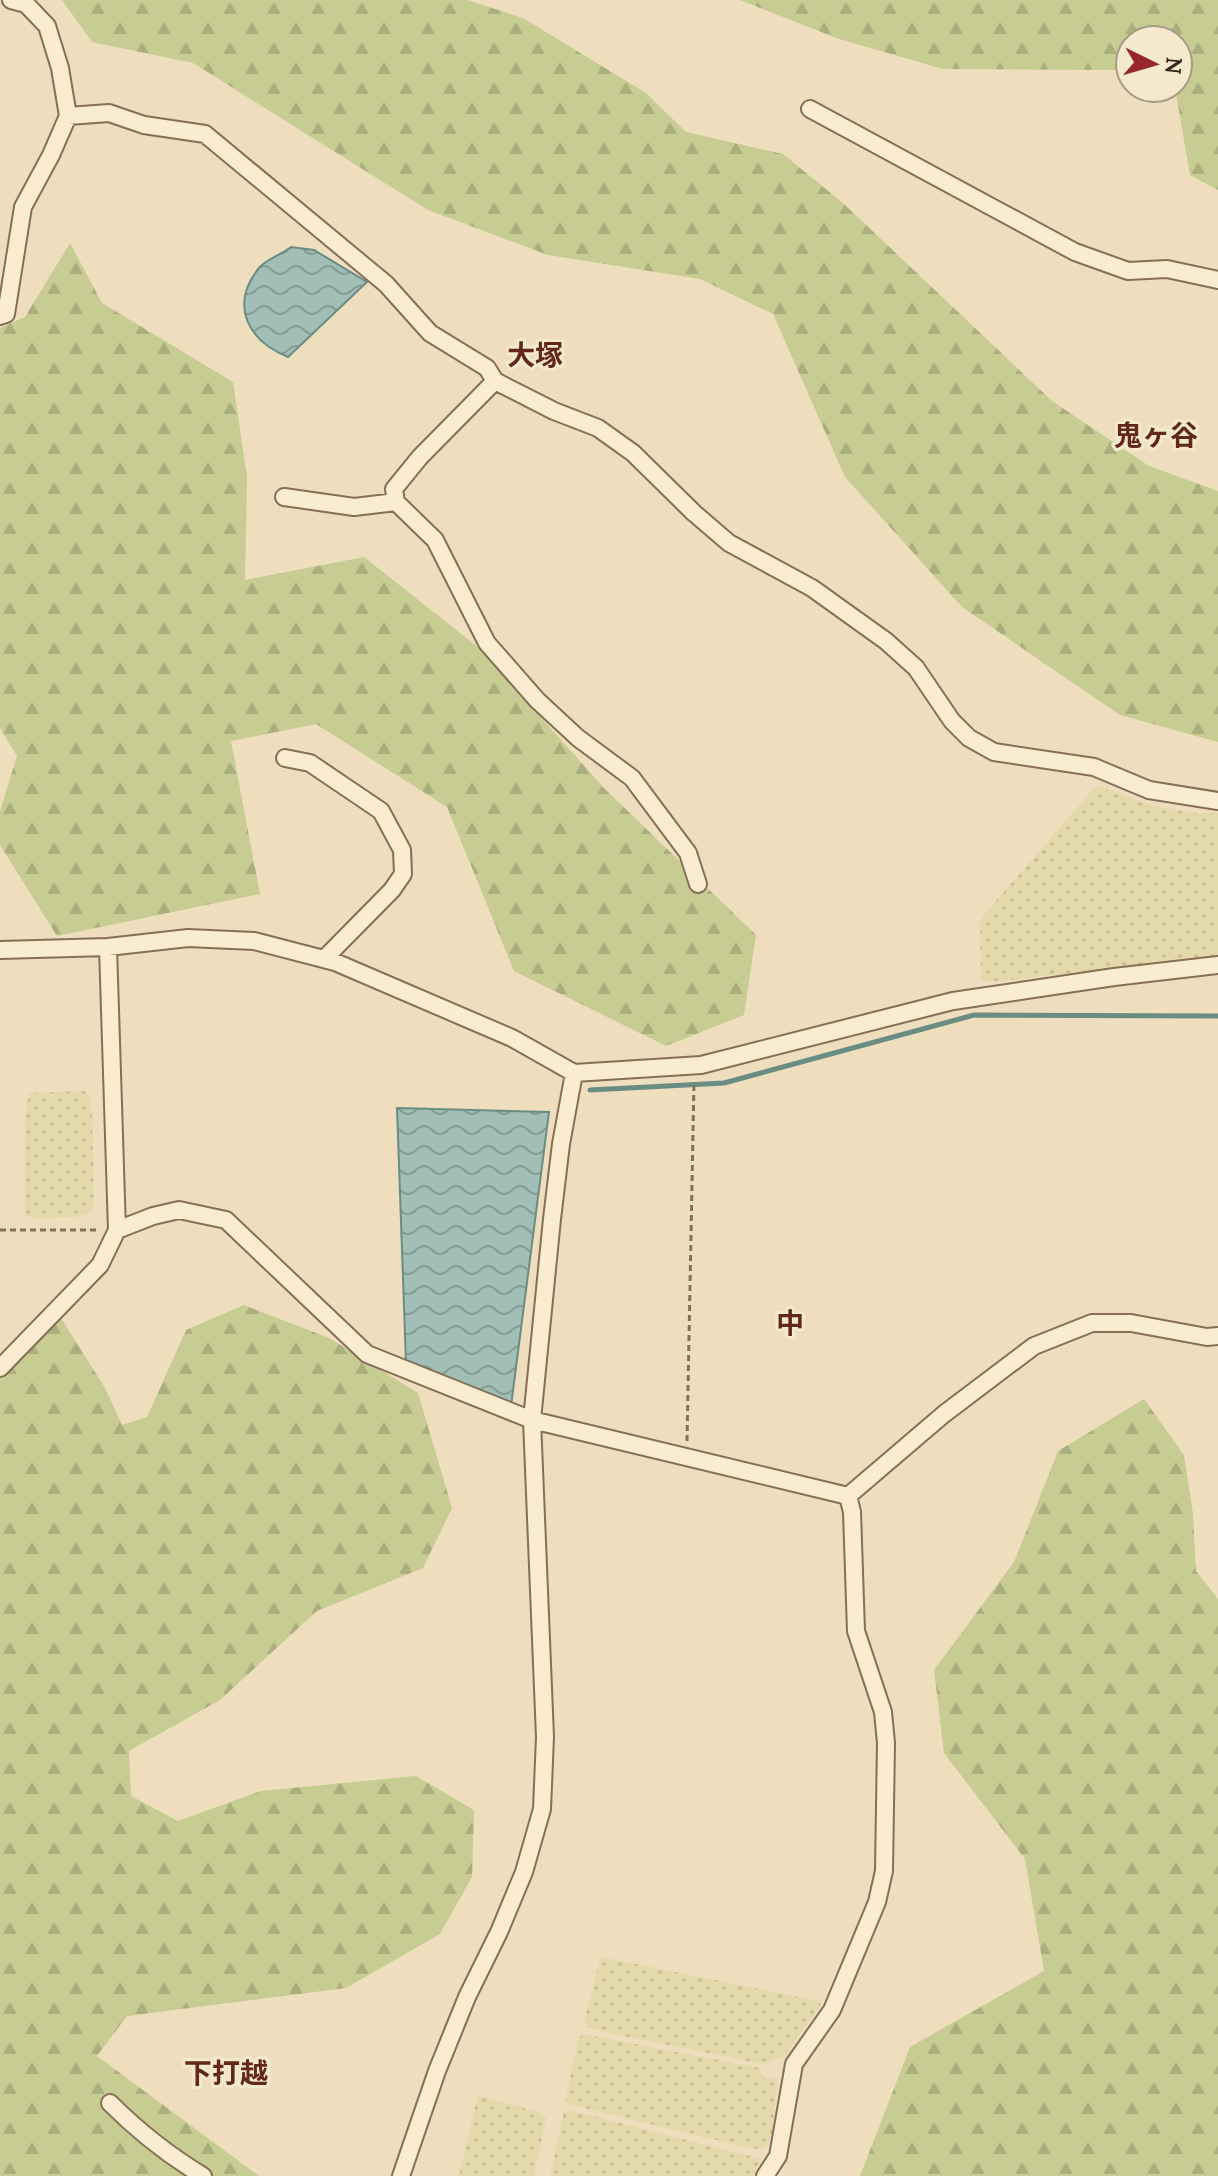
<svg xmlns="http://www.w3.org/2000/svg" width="1218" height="2176" font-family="Lora,'Noto Sans JP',serif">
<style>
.farmland{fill:url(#farmland-dots)}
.forest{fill:url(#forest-firs)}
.water{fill:url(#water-waves);stroke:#698d83;stroke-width:2}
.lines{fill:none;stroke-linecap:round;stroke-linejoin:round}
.stream{stroke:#698d83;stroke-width:5}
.minor-casing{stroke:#866f56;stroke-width:20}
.path{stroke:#866f56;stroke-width:3;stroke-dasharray:6 4;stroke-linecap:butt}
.minor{stroke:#f9ecd0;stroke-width:16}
.labels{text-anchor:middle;stroke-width:6;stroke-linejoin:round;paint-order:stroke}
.neighbourhood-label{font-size:28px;font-weight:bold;fill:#62281a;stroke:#f5e9cd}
</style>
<defs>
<pattern id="farmland-dots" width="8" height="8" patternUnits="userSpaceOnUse" patternTransform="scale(2)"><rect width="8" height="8" fill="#e4d9ab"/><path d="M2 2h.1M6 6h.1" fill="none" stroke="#c4ba93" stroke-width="1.8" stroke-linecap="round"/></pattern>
<pattern id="forest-firs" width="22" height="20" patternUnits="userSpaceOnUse" patternTransform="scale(2)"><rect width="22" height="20" fill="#c6cc92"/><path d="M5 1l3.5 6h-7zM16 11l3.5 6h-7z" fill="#abaf7d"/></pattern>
<pattern id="water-waves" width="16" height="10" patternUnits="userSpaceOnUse" patternTransform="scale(2)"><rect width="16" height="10" fill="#a1bfb6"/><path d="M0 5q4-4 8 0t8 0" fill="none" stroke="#849b93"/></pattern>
</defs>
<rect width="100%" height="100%" fill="#eedebd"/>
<path class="farmland" d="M 1097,785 L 1150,805 L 1196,813 L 1218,813 L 1218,956 L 1000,981 L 984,981 L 981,978 L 980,923 L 983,916 Z
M 84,1091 L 90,1096 L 92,1114 L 94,1202 L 90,1212 L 76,1217 L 32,1218 L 25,1215 L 26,1105 L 30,1093 Z
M 601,1957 L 818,2001 L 821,2005 L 784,2056 L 762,2064 L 604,2032 L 588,2027 L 584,2021 Z
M 583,2034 L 760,2068 L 763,2077 L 777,2079 L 773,2131 L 766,2147 L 754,2149 L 568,2104 L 565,2100 L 579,2038 Z
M 478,2095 L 541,2113 L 546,2118 L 534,2176 L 459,2176 Z
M 573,2111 L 761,2159 L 753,2176 L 550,2176 L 564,2112 Z"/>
<path class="forest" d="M 62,0 L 467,0 L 523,18 L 646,93 L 686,132 L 783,154 L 844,204 L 1052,401 L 1149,466 L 1218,491 L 1218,742 L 1120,715 L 962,607 L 845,477 L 773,314 L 700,279 L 548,255 L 428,210 L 193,63 L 92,42 Z
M 740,0 L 1218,0 L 1218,190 L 1190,175 L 1175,88 L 1178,88 L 1178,40 L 1130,40 L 1130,70 L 943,69 L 839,39 Z
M 70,243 L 102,303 L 233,382 L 247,477 L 245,580 L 364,557 L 479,648 L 604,788 L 756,935 L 744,1015 L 666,1046 L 514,971 L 447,807 L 316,724 L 231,741 L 260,894 L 57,936 L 0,845 L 0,811 L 17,756 L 0,728 L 0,328 L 25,317 Z
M 244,1305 L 329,1338 L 418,1393 L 452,1508 L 423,1568 L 317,1611 L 220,1700 L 129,1751 L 131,1796 L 178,1821 L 261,1791 L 416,1776 L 474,1810 L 472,1877 L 440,1934 L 346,1988 L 127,2016 L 97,2056 L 259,2176 L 0,2176 L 0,1376 L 61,1318 L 105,1388 L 122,1425 L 147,1417 L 186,1330 Z
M 1144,1399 L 1184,1455 L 1193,1514 L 1196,1571 L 1218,1599 L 1218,2176 L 860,2176 L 910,2047 L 1044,1971 L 1025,1859 L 944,1753 L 934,1670 L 1014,1562 L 1058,1451 Z"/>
<path class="water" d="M 291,247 L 314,250 L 367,282 L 288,357 C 248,341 229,305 259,268 C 266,259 281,255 291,247 Z
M 397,1108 L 549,1112 L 511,1406 L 406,1363 Z"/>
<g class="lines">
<path class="stream" d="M 590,1090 L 724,1083 L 974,1015 L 1218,1016"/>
<defs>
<path id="minor" d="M 810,109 L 1075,252 L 1128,271 L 1167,269 L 1218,280
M 68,116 L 109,113 L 144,125 L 205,134 L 386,284 L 430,333 L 487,368 L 495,381 L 554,411 L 598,428 L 633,453 L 694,513 L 729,543 L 812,588 L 886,641 L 916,668 L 952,721 L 969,738 L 994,752 L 1094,767 L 1149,790 L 1218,801
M 0,316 L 6,314 L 23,207 L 51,155 L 68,116 L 60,68 L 47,26 L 26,4 L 11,0
M 495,381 L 420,457 L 394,489 L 396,502 L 435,540 L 487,643 L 537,700 L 578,738 L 632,778 L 688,853 L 698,884
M 284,497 L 354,507 L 396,502
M 285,758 L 310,763 L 381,811 L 402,850 L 403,874 L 392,890 L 324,959
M 108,947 L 117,1230
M 0,950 L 108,947 L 188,938 L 254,941 L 335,962 L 512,1038 L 574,1073 L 701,1065 L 953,1001 L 1114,977 L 1218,965
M 0,1368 L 100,1265 L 117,1230 L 153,1216 L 179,1210 L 226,1220 L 367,1354 L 532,1420 L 848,1496
M 848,1496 L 944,1414 L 1034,1346 L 1092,1323 L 1131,1323 L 1207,1337 L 1218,1336
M 110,2103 C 139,2132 168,2155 203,2176
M 401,2176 L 437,2071 L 467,1997 L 499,1932 L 524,1872 L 542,1809 L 545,1737 L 532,1420 L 552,1219 L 561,1144 L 574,1073
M 765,2176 L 778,2156 L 794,2064 L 832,2010 L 877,1902 L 884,1871 L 886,1743 L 883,1712 L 856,1631 L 852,1512 L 848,1496"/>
</defs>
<use href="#minor" class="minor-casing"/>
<path class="path" d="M 0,1230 L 100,1230
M 687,1441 L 694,1081"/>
<use href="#minor" class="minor"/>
</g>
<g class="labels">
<g class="neighbourhood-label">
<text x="535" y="365">大塚</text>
<text x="1156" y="445">鬼ヶ谷</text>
<text x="790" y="1333">中</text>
<text x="226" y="2083">下打越</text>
</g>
</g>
<g transform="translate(1154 64) rotate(95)"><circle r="38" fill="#f5e9cd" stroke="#a89b86" stroke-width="2"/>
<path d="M0-6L14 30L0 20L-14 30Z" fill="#962629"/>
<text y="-12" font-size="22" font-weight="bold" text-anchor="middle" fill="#35271b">N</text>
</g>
</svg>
